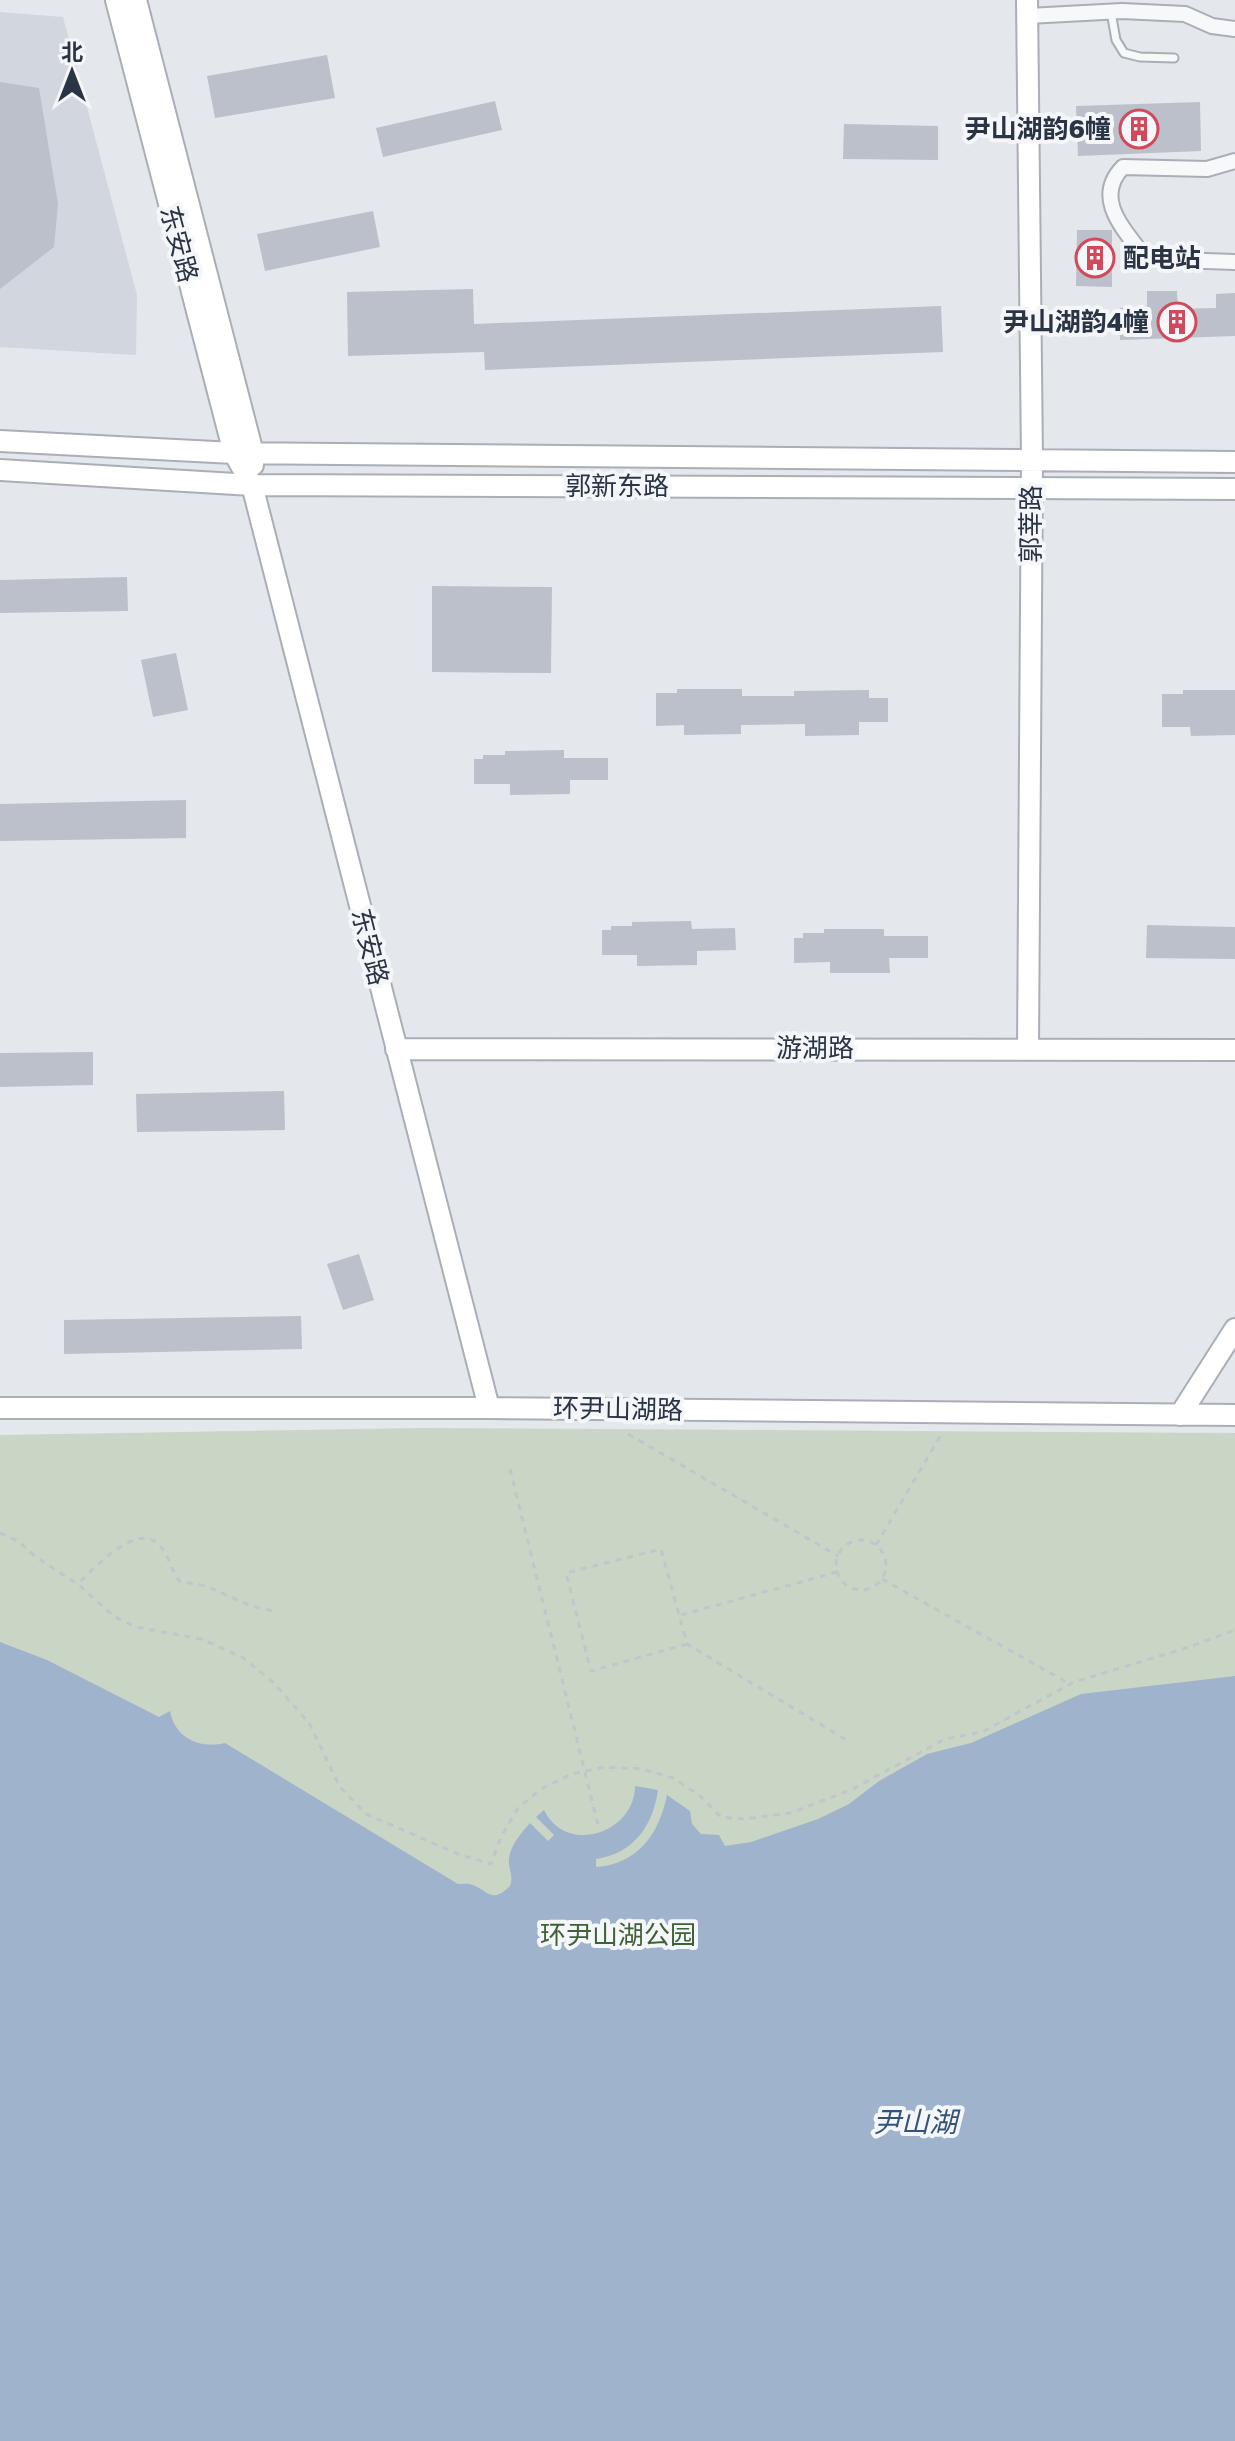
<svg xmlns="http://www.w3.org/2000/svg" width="1235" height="2441" font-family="'Golos Text','Noto Sans SC',sans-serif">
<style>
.built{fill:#d2d6de}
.green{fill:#c9d6c5}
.water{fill:#9fb4cc}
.building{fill:#bbc0ca}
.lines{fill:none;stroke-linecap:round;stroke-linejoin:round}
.lane-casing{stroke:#a9aeb7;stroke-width:11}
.street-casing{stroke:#a9aeb7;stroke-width:18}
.secondary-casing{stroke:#a9aeb7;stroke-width:24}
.path{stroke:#c2c5cb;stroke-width:3;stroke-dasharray:6 6;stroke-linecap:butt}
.lane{stroke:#f7f8fa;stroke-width:7}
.street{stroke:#f7f8fa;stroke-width:14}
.secondary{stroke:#fff;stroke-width:20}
.labels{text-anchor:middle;stroke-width:8;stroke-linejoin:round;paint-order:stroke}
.poi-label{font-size:26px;font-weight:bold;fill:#2b3445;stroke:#f4f6f9;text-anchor:end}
.street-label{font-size:26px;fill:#2b3445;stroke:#f4f6f9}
.park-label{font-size:26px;fill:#3f6138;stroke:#f4f6f9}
.water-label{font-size:28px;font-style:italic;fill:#34527a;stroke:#f4f6f9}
</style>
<rect width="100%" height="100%" fill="#e4e7ec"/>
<path class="built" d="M 0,12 L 63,17 L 137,295 L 136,355 L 0,347 Z"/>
<path class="green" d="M 423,1428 L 1235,1433 L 1235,2441 L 0,2441 L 0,1435 Z"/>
<path class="water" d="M 0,1642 L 47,1660 L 159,1717 L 170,1711 C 175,1738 199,1749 225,1743 L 458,1884 C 463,1884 468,1883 473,1885 C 488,1891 492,1904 510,1886 C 514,1875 508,1869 509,1859 C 510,1846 521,1833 530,1823 L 548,1841 L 554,1835 L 536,1817 L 544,1810 C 566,1856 635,1833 635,1786 L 658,1790 C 653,1826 633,1854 596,1859 L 596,1867 C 638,1864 659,1834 667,1795 L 690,1811 L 692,1824 L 701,1834 L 719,1835 L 725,1846 L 751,1842 L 818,1819 L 849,1804 L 879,1781 L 927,1754 L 971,1743 L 1081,1694 L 1235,1676 L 1235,2441 L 0,2441 Z"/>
<path class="building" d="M 327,55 L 335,98 L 215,118 L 207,76 Z
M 0,82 L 39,88 L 58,204 L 54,247 L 0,289 Z
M 495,101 L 502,130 L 383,157 L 376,128 Z
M 1200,102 L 1201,151 L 1078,156 L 1076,106 Z
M 844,124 L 938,126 L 938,160 L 843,159 Z
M 373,211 L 380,247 L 265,271 L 257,234 Z
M 1077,230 L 1112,230 L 1112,287 L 1076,286 Z
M 473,289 L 474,324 L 941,306 L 943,352 L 485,370 L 484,352 L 348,356 L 347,292 Z
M 1147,291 L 1177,291 L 1178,309 L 1216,308 L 1216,294 L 1235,293 L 1235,336 L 1120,340 L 1120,308 L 1147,308 Z
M 127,577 L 128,611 L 0,613 L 0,580 Z
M 432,586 L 552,587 L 551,673 L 432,672 Z
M 176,653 L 188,710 L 153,717 L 141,660 Z
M 677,689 L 742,689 L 742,696 L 794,696 L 794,691 L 869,690 L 869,698 L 888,698 L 888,722 L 859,722 L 859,735 L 805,736 L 805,724 L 741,725 L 741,734 L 684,735 L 684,725 L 656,726 L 656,693 L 677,693 Z
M 1183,690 L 1235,690 L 1235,735 L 1191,736 L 1190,727 L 1162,727 L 1162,694 L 1183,694 Z
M 564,750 L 564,758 L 608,758 L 608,780 L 570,780 L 570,794 L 510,795 L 510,784 L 474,784 L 474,759 L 483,759 L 483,755 L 505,755 L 505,751 Z
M 186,800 L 186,838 L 0,841 L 0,804 Z
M 691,921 L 692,929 L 735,928 L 736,950 L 697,951 L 697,965 L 637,966 L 637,955 L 602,955 L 602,930 L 611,930 L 611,926 L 632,926 L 632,922 Z
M 1147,925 L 1235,927 L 1235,959 L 1146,958 Z
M 824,929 L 884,929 L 884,936 L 928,936 L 928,958 L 889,958 L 890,973 L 830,973 L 830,962 L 794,963 L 794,938 L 803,938 L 803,933 L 824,933 Z
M 93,1052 L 93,1085 L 0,1087 L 0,1053 Z
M 284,1091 L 285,1130 L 137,1132 L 136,1094 Z
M 359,1254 L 374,1300 L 343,1310 L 327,1264 Z
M 301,1316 L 302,1349 L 64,1354 L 64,1320 Z"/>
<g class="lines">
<defs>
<path id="lane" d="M 1111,12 L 1116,40 L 1124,53 L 1140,57 L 1174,58"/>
<path id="street" d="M 1028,16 L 1122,11 L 1185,14 L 1212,26 L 1235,29
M 1235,161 L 1207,169 L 1123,167 C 1092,199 1125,230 1146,259 L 1235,262"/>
<path id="secondary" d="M 116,0 L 234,453 L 252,485 L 489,1408
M 136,0 L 253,453 L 253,465
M 1027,0 L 1032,460 L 1028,1048
M 0,441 L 234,453 L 1235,462
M 0,470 L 252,485 L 1235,489
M 396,1049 L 1235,1050
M 0,1408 L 489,1408 L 1235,1415
M 1180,1415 L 1235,1329"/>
</defs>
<use href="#lane" class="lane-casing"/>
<use href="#street" class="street-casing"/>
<use href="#secondary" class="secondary-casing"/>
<path class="path" d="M 628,1434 L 838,1556
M 510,1469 L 598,1825
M 0,1533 L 18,1541 L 36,1557 L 79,1585 L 115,1617 L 136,1627 L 201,1639 L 242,1657 L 272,1681 L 309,1723 L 340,1787 L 366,1814 L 458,1854 L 491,1864 L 501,1837 L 518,1808 L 541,1789 L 572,1774 L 605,1767 L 642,1769 L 673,1778 L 699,1795 L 721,1817 L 744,1819 L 790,1813 L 853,1789 L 945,1739 L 982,1732 L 1074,1682 L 1186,1648 L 1235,1630
M836 1565a25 25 0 1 1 50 0a25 25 0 1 1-50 0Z
M 876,1545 L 941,1435
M 882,1579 L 1070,1684
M 81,1581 C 96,1566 140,1519 161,1547 C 169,1557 172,1571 179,1581 L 206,1586 L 251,1606 L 273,1611
M 681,1615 L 837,1572
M 687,1644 L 591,1671 L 566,1573 L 661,1549 L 687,1644 L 848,1741"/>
<use href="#lane" class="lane"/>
<use href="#street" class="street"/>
<use href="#secondary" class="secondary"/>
</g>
<defs>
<symbol id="building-ring" viewBox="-11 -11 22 22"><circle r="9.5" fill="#f4f6f9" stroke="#d1495b" stroke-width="1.5"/><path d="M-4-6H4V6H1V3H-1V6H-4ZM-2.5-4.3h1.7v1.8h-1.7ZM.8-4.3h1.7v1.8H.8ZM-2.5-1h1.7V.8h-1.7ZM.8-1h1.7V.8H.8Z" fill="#d1495b"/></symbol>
</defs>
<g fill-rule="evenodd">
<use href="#building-ring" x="1117" y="107" width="44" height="44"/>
<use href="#building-ring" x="1073" y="236" width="44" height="44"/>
<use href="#building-ring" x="1155" y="300" width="44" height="44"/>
</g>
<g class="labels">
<g class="poi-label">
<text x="1111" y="138">尹山湖韵6幢</text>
<text x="1123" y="267" text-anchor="start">配电站</text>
<text x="1149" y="331">尹山湖韵4幢</text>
</g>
<g class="street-label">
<text transform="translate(179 244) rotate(75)" y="9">东安路</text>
<text x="617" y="495">郭新东路</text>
<text transform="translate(1031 524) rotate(-90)" y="9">郭莘路</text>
<text transform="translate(370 947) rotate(76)" y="9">东安路</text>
<text x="815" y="1057">游湖路</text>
<text transform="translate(618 1409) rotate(1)" y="9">环尹山湖路</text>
</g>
<g class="park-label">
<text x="618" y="1944">环尹山湖公园</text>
</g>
<g class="water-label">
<text x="915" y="2132">尹山湖</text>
</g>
</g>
<g transform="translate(72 72)" stroke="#f4f6f9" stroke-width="6" paint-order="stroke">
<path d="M0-6L14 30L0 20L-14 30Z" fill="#2b3445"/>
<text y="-12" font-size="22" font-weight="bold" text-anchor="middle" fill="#2b3445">北</text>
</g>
</svg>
